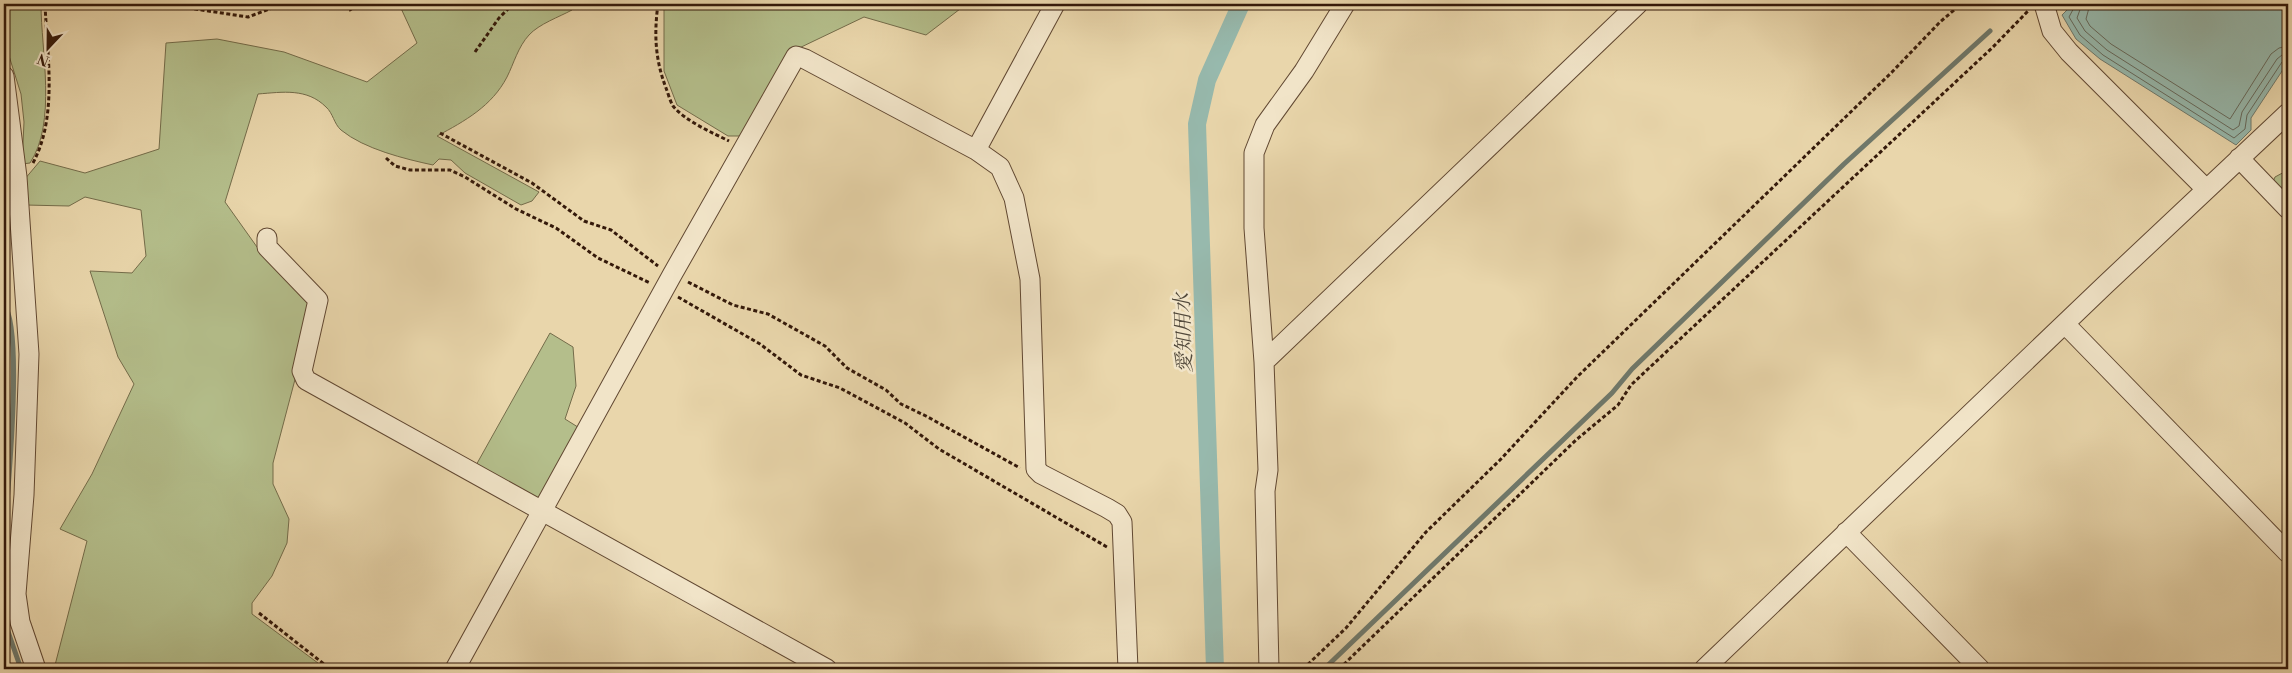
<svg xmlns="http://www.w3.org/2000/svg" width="2292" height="673" font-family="'Libre Bodoni','Noto Serif JP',serif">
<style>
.green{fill:#b4be8b;stroke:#746c4a}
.water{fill:#97b9ad;stroke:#6f796c}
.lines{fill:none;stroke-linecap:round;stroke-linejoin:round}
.shore{stroke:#66695c;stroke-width:1}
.stream{stroke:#6f796c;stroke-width:5}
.canal{stroke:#97b9ad;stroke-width:18}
.minor-casing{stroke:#614832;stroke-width:21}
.path{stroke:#34190a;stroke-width:3;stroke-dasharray:4 2.5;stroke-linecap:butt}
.minor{stroke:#f1e4c8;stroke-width:19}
.labels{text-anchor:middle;stroke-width:5;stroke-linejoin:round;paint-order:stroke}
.water-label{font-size:20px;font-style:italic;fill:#52493b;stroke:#f1e4c8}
</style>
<rect width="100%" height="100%" fill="#e9d6ab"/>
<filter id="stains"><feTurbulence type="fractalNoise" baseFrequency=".004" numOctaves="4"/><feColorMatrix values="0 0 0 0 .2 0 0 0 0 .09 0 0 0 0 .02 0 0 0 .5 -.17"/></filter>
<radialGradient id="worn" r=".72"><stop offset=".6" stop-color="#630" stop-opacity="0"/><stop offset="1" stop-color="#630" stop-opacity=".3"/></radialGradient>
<path class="green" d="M 4,4 L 41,4 C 41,51 57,122 30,163 L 22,164 L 24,122 L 21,94 L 4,40 Z
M 399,4 L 577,4 L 572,10 C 559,17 539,24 529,35 C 518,47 514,63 507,77 C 492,106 465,121 437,136 L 539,192 L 532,201 L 521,205 L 465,173 L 451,160 L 439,159 L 433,165 C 405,159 364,149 341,130 C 334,124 333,113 326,107 C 307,88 283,92 258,94 L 225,202 L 257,247 L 304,290 L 313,311 L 273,463 L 273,484 L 289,519 L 287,543 L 272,576 L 252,603 L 252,614 L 326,669 L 277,669 L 270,665 L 258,669 L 54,669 L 87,541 L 60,529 L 92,474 L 134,384 L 118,357 L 90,271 L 132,273 L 146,256 L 141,210 L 85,197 L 69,206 L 25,205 L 24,180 L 40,161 L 85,173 L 159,149 L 166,43 L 217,39 L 284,52 L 367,82 L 417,43 Z
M 664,4 L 963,4 L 960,9 L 926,35 L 864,17 L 795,50 L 741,136 L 728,136 L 677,105 L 664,71 Z
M 2288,170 L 2288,200 L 2272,184 L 2275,177 Z
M 550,333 L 573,347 L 576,386 L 565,419 L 581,429 L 539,498 L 528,498 L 475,467 Z"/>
<path class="water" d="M 2073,4 L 2288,4 L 2288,62 L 2251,118 L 2251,130 L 2236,145 L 2100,59 L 2076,39 L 2062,15 Z"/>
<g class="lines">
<path class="shore" d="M 2076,4 L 2069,17 L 2080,35 L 2103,55 L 2234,138 L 2245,129 L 2247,115 L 2282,62 L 2288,60
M 2082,4 L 2077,18 L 2085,31 L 2107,50 L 2233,130 L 2239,126 L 2242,112 L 2277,59 L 2282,55 L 2288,54
M 2090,4 L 2086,19 L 2090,26 L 2111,44 L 2230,119 L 2271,54 L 2279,48 L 2288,46"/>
<path class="stream" d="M 4,305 C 24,328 7,500 4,538
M 4,620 L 21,669
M 1324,669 L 1612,393 L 1632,369 L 1844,164 L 1990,31"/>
<path class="canal" d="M 1215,669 L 1197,124 L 1207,80 L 1241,4"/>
<defs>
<path id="minor" d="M 2044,4 L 2052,31 L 2069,52 L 2206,189
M 4,76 L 17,177 L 29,354 L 24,495 L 16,594 L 20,622 L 36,669
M 976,150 L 1055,4
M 2239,158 L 2288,209
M 267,238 L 267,247 L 318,300 L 302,371 L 306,380 L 827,669
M 2065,324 L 2288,553
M 1264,362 L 1638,4
M 1846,532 L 1980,669
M 455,669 L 672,275 L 796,56 L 805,59 L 976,150 L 1000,167 L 1014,198 L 1030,279 L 1036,469 L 1041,474 L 1107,508 L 1117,514 L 1122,522 L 1128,669
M 1269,669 L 1265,491 L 1268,470 L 1264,362 L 1254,228 L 1254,153 L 1265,125 L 1304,71 L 1345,4
M 1704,669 L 2105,285 L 2288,113"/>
</defs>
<use href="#minor" class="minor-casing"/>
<path class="path" d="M 162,4 L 248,17 L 283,4
M 347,4 L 351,11
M 658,4 C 654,34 655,59 666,88 C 668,93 670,101 673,106 C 685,121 713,133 729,141
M 475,52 L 499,18 L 513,4
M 440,133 L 532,183 L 584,221 L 611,230 L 658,266
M 386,158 L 395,166 L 410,170 L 450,170 L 465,177 L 516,209 L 556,228 L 598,258 L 650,283
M 33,163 C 58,116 47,55 45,4
M 688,282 L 733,305 L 768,314 L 825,346 L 847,368 L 886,390 L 901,404 L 926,416 L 1020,468
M 678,297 L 760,344 L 801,375 L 840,388 L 905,423 L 939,449 L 1107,547
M 259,613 L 324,664 L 336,669
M 4,663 L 6,669
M 267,668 L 268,669
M 1303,669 L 1346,628 L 1426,532 L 1500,460 L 1577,377 L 1892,72 L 1940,22 L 1961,4
M 1339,669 L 1576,440 L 1618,405 L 1631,385 L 1648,369 L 1993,47 L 2028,11"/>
<use href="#minor" class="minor"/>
</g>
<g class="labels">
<g class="water-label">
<text transform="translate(1183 333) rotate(-92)" y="7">愛知用水</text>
</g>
</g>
<rect width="2292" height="673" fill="none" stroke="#e9d6ab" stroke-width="20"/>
<rect x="5" y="5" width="2282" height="663" fill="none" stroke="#34190a" stroke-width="2.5"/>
<rect x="10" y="10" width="2272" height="653" fill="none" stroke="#34190a"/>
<g transform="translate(48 48) rotate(202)" stroke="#f1e4c8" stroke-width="4" paint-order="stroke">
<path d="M0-4L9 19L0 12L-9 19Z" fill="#34190a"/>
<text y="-8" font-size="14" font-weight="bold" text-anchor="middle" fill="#34190a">N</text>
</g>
<rect width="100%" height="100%" filter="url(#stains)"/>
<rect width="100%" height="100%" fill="url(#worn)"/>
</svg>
